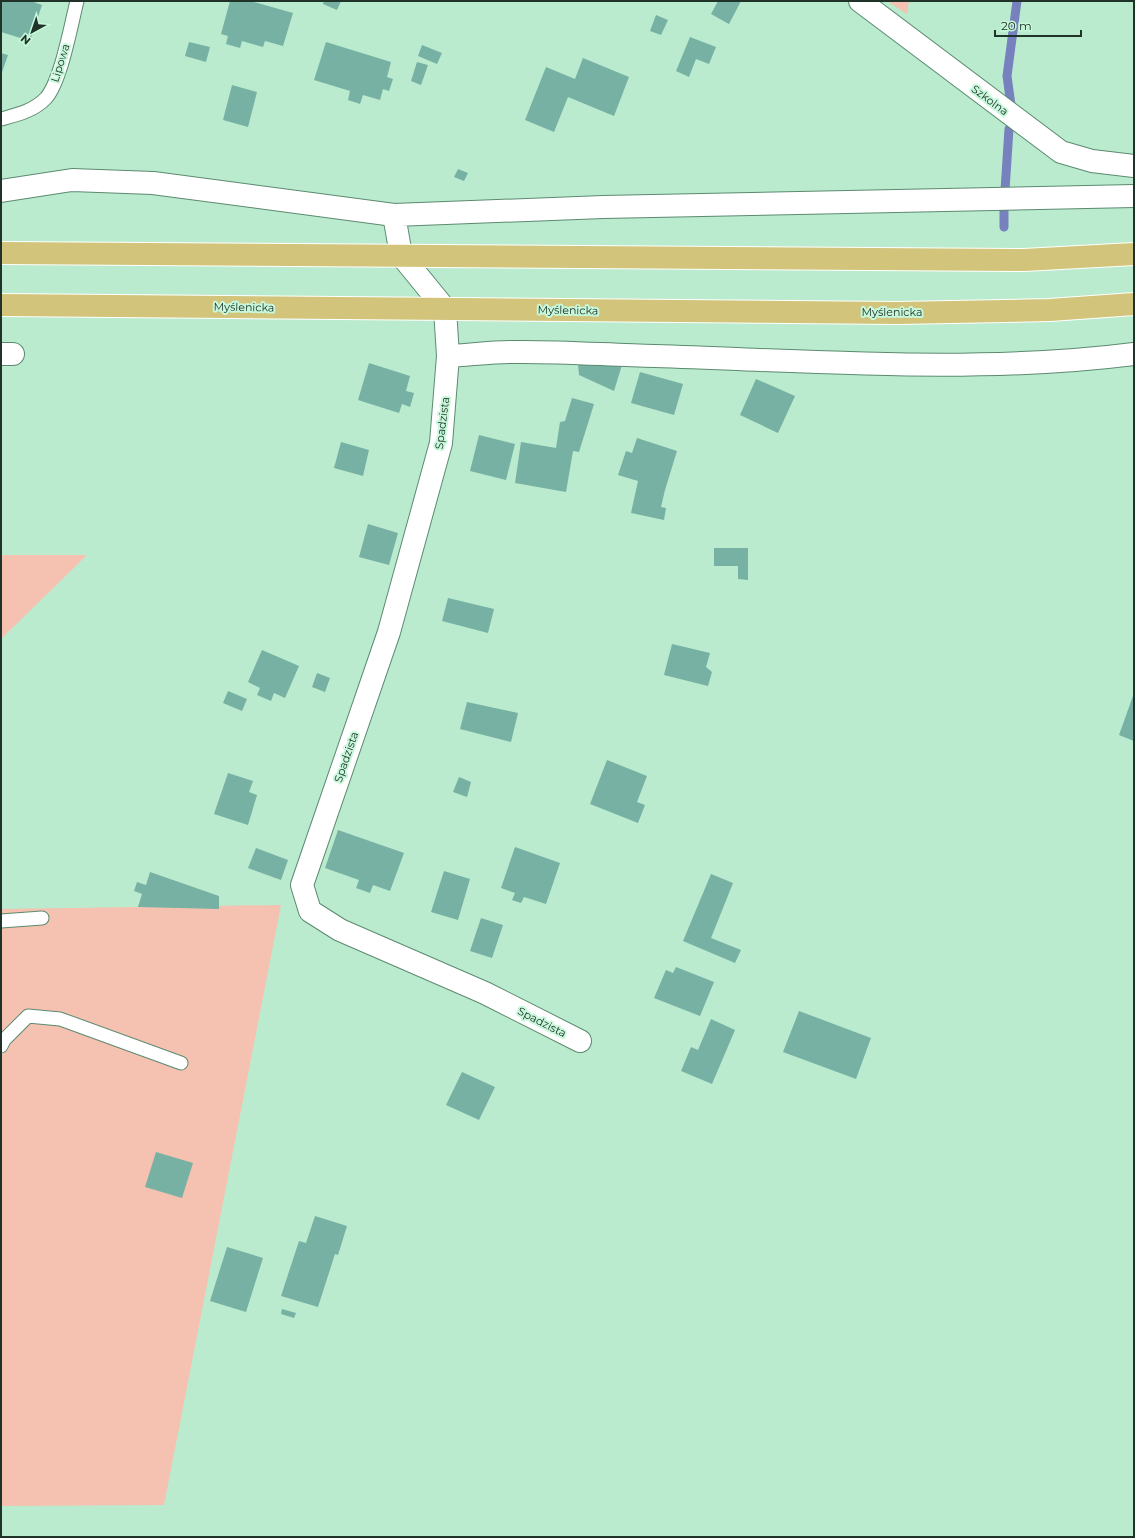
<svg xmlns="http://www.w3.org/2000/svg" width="1135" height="1538" font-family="Montserrat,sans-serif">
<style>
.green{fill:#f5c1b0}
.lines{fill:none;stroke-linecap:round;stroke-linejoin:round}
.stream{stroke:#7681be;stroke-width:9}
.building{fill:#76b1a4}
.service-casing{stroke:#5c8a70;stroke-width:15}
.minor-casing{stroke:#5c8a70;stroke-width:24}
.trunk-casing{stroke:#fff;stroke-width:24}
.service{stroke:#fff;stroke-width:13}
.minor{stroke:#fff;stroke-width:22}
.trunk{stroke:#d2c47a;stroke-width:22}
.labels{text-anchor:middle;stroke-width:4;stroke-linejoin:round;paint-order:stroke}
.street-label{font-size:11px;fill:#203329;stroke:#c7f8db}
</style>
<rect width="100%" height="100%" fill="#baebce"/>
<path class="green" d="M 887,1 L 909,1 L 907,14 Z
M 1,555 L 87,555 L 1,639 Z
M 1,887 L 2,909 L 281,905 L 164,1505 L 1,1506 Z"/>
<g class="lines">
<path class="stream" d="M 1011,105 L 1007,76 L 1017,1
M 1005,190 L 1009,129
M 1004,227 L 1004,211"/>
</g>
<path class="building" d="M 1,1 L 31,1 L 42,5 L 30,41 L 1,32 Z
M 230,1 L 250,1 L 293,13 L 283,46 L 265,41 L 263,47 L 242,41 L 240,48 L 226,44 L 228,36 L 221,34 Z
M 324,1 L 341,1 L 337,10 L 323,4 Z
M 718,1 L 741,1 L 729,24 L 711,14 Z
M 656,15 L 668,20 L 661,35 L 650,31 Z
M 690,37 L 716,47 L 709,64 L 696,59 L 689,77 L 676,71 Z
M 189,42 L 210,47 L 206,62 L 185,56 Z
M 326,42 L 391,62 L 387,77 L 393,79 L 389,91 L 383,89 L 380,100 L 363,95 L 360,104 L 348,100 L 350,91 L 314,80 Z
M 422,45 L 442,53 L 437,64 L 418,56 Z
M 1,53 L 8,55 L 1,75 Z
M 583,58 L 629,77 L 614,116 L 568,97 L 554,132 L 525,120 L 546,67 L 575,79 Z
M 417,62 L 428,65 L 421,85 L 411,81 Z
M 232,85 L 257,92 L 248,127 L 223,120 Z
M 458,169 L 468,173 L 464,181 L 454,177 Z
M 369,363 L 410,376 L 406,391 L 414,393 L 410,407 L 402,404 L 399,413 L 358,400 Z
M 578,364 L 622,365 L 614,391 L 579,375 Z
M 640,372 L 683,384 L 674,415 L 631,403 Z
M 756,379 L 795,396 L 778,433 L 740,415 Z
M 572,398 L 594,404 L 579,452 L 573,451 L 566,492 L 515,483 L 521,442 L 556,448 L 560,422 L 565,421 Z
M 479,435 L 515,444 L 506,480 L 470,471 Z
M 637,438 L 677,451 L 665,490 L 661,507 L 666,508 L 664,520 L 631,513 L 638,481 L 618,475 L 626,451 L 632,453 Z
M 341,442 L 369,450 L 363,476 L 334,468 Z
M 368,524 L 398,533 L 389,565 L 359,557 Z
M 714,548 L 748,548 L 748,580 L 738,579 L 738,566 L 714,566 Z
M 448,598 L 494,609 L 488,633 L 442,621 Z
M 672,644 L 710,653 L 706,667 L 712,672 L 708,686 L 664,675 Z
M 262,650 L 299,666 L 285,698 L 274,693 L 271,701 L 257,695 L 260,688 L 248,682 Z
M 317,673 L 330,678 L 325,692 L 312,687 Z
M 228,691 L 247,699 L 242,711 L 223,703 Z
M 1134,693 L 1134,741 L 1119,735 Z
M 467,702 L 518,713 L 511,742 L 460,729 Z
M 607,760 L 647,776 L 637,802 L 645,805 L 638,823 L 590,804 Z
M 228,773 L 253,781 L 249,792 L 257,795 L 248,825 L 214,814 Z
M 459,777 L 471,782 L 467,797 L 453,792 Z
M 338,830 L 404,853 L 390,891 L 373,885 L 370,893 L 356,888 L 359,880 L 325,868 Z
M 515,847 L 560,863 L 546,904 L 524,897 L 521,903 L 512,900 L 515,893 L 501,888 Z
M 256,848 L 288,860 L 281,880 L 248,868 Z
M 444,871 L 470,879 L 458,920 L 431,912 Z
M 150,872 L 219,896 L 219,909 L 138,907 L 142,894 L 134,891 L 137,882 L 146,885 Z
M 711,874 L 733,883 L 711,938 L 741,950 L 735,963 L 683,941 Z
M 481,918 L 503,925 L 492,958 L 470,951 Z
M 676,967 L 714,982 L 700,1016 L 654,998 L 666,970 L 673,973 Z
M 799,1011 L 871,1038 L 856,1079 L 783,1052 Z
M 711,1019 L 735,1030 L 712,1084 L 681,1071 L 691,1047 L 698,1050 Z
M 462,1072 L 495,1087 L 479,1120 L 446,1105 Z
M 156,1152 L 193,1163 L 182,1198 L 145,1187 Z
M 315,1216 L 347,1226 L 338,1255 L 335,1254 L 318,1307 L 281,1296 L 299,1241 L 306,1243 Z
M 227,1247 L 263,1258 L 246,1312 L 210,1301 Z
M 282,1309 L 296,1313 L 294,1318 L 281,1314 Z"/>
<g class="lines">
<defs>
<path id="service" d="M 1,119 C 16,115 34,111 46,98 C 61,81 71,25 77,1
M 1,921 L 42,918
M 1,1046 L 4,1040 L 28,1016 L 60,1019 L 181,1063"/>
<path id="minor" d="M 860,1 L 1061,152 L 1092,161 L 1134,166
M 1,191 L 72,180 L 153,183 L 394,215 L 603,207 L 1134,196
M 394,215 L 401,255 L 445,309 L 448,356 L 441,443 L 389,632 L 302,885 L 310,911 L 340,930 L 485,993 L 580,1041
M 1,354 L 13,354
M 448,356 C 469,355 490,352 510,352 C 559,351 607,355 655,356 C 813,361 977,374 1134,354"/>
<path id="trunk" d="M 1,253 L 1024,260 L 1134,254
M 1,305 L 898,313 L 1050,310 L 1134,304"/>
</defs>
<use href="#service" class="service-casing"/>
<use href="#minor" class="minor-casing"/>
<use href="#trunk" class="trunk-casing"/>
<use href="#service" class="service"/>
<use href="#minor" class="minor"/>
<use href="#trunk" class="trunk"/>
</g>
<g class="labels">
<g class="street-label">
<text transform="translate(60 63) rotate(-73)" y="4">Lipowa</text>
<text transform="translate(990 100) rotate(37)" y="4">Szkolna</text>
<text transform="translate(244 307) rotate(1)" y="4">Myślenicka</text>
<text transform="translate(568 310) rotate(1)" y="4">Myślenicka</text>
<text x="892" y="316">Myślenicka</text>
<text transform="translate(442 423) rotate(-83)" y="4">Spadzista</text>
<text transform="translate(346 757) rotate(-71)" y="4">Spadzista</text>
<text transform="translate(542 1022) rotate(27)" y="4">Spadzista</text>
</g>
</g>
<rect width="1135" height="1538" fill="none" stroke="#203329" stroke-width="4"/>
<g transform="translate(32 32) rotate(220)" stroke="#c7f8db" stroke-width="3" paint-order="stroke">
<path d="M0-3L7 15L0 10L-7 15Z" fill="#203329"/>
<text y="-6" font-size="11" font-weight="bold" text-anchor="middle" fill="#203329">N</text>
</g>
<path d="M995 30v6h86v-6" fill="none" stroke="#203329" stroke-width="2"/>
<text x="1001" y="30" font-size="12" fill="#203329" stroke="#c7f8db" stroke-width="3" paint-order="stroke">20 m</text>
</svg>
